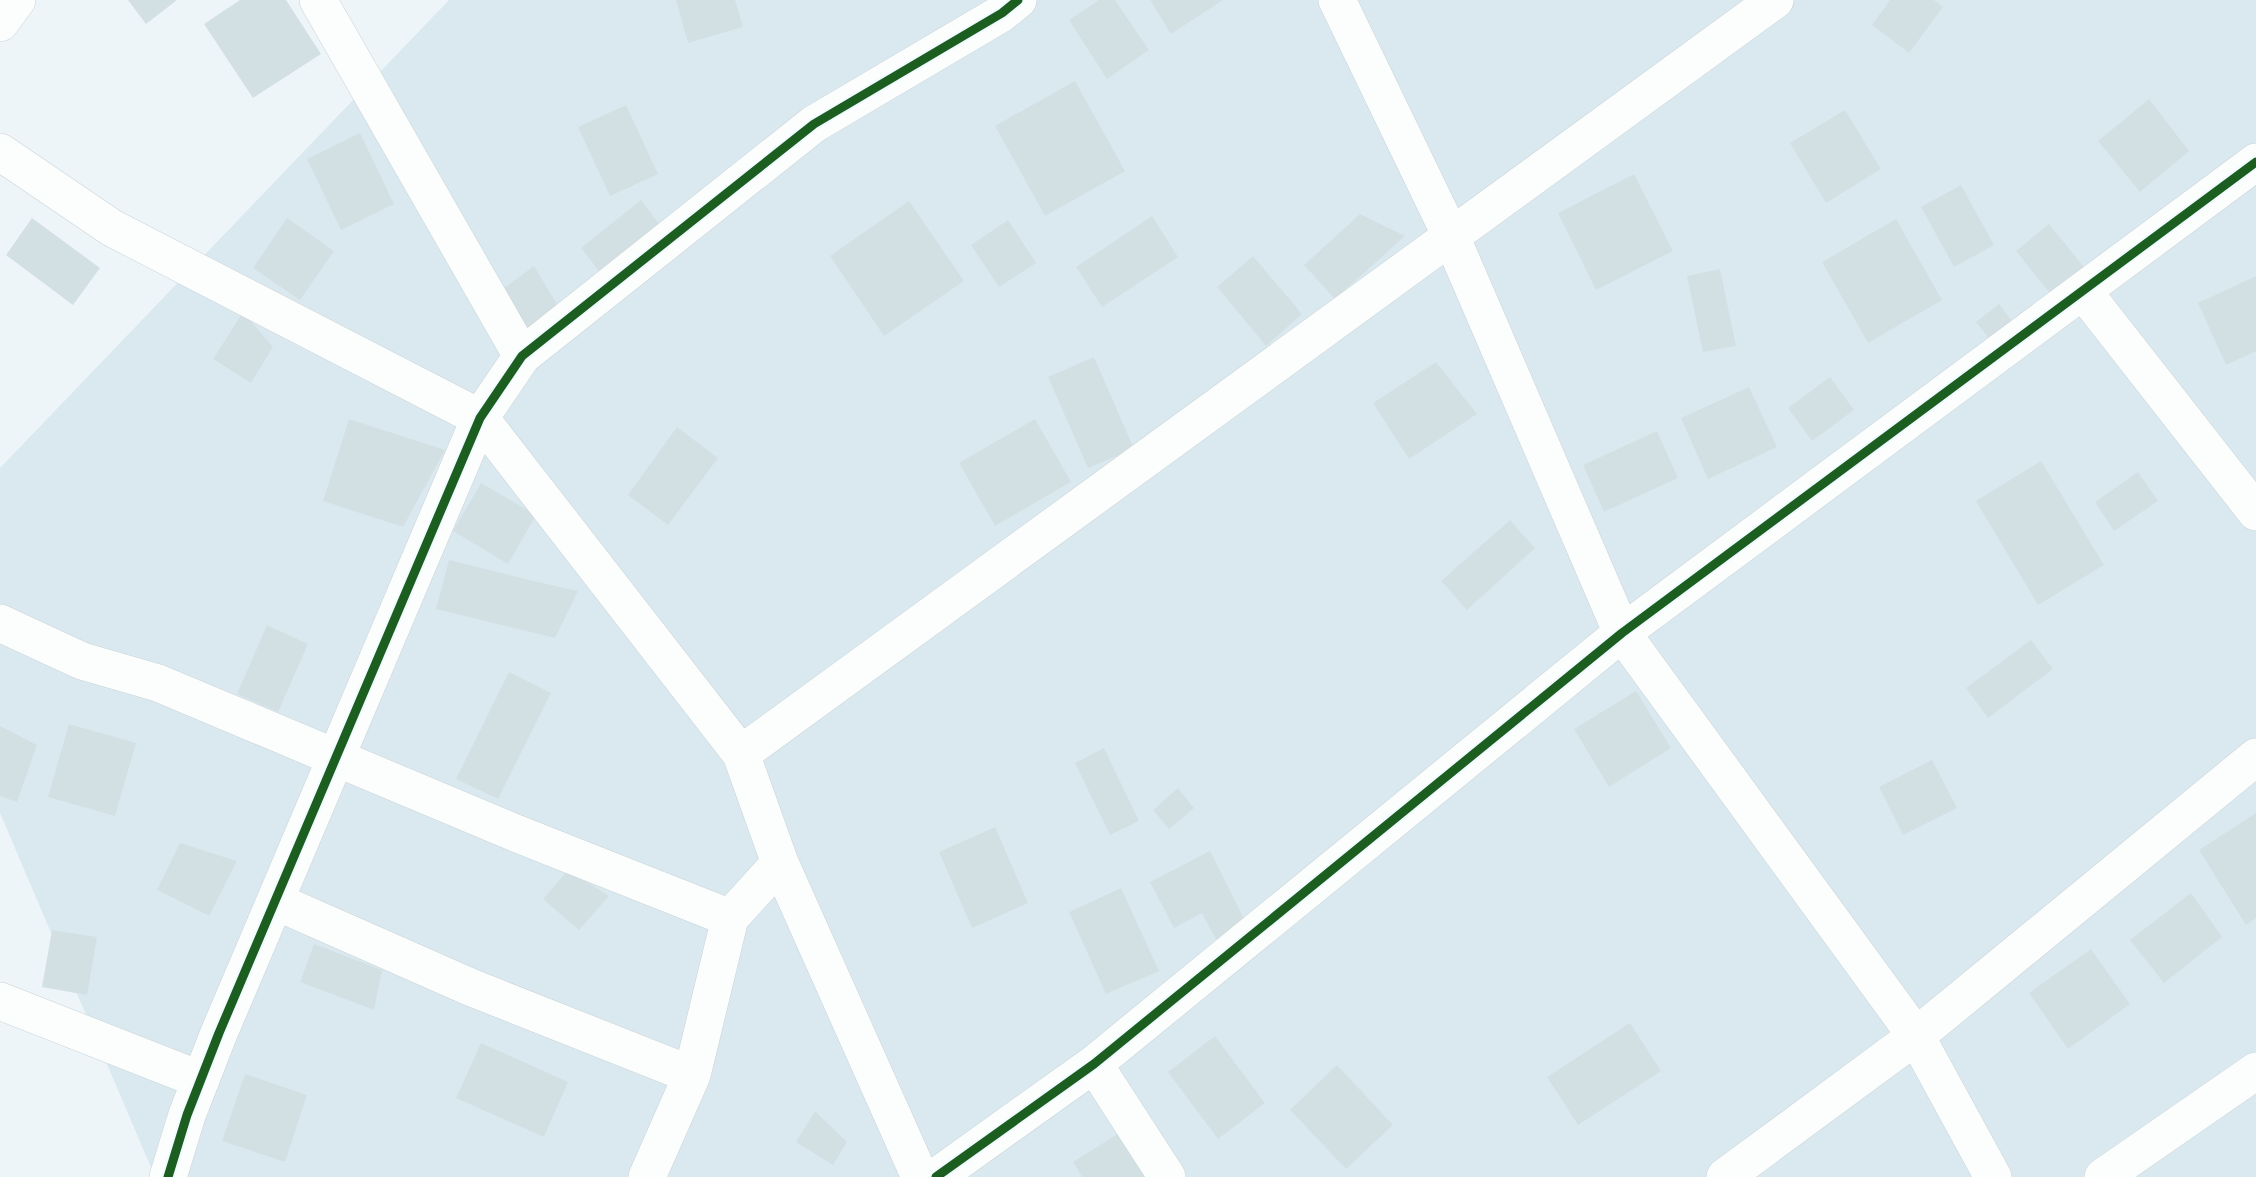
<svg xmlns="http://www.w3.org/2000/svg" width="2256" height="1177" font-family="Manrope,sans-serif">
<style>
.residential{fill:#dae9f0}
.building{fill:#d3e0e3}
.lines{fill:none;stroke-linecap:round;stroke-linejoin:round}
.minor-casing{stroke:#cad3d6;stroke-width:38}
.minor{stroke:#fcfefe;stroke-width:37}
.cycleway-casing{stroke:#f1faff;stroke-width:13}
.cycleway{stroke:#1b5e20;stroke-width:9}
</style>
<rect width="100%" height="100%" fill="#eef5f9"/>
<path class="residential" d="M 449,0 L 2256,0 L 2256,1177 L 155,1177 L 0,813 L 0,468 Z"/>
<path class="building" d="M 128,0 L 177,0 L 146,24 Z
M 240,0 L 286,0 L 321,54 L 253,98 L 204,24 Z
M 676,0 L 735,0 L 743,27 L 688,43 Z
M 1099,0 L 1115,0 L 1149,50 L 1107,79 L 1069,20 Z
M 1150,0 L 1223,0 L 1171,34 Z
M 1890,0 L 1934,0 L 1943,7 L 1909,53 L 1872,25 Z
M 1075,81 L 1125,171 L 1045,216 L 995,126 Z
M 2149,99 L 2189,151 L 2140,192 L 2098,141 Z
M 626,105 L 658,174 L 610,196 L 578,127 Z
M 1845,110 L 1881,169 L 1826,203 L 1790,143 Z
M 360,133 L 394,204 L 341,230 L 307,159 Z
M 1634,174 L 1673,251 L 1596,290 L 1558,213 Z
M 1961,185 L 1994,245 L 1954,267 L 1921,207 Z
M 641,200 L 662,228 L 603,276 L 581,248 Z
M 909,201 L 964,281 L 884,336 L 830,256 Z
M 1360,214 L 1405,236 L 1335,299 L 1304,265 Z
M 1152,216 L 1178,257 L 1102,307 L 1076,267 Z
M 32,218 L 100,268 L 73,305 L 6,255 Z
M 287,218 L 334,251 L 300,300 L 253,268 Z
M 1896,219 L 1942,300 L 1868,343 L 1822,262 Z
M 1008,220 L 1036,263 L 999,287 L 971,245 Z
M 2049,224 L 2100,287 L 2067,314 L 2016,251 Z
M 1253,256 L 1302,314 L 1266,346 L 1217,287 Z
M 534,266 L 561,311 L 530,334 L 499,292 Z
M 1720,269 L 1736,346 L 1703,352 L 1687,276 Z
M 2256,276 L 2256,351 L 2226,365 L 2198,303 Z
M 1999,304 L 2028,342 L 2006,360 L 1976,322 Z
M 243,312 L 273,347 L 251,383 L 213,359 Z
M 1094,357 L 1134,449 L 1088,468 L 1048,377 Z
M 1436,362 L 1477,414 L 1409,459 L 1373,403 Z
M 1830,377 L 1854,410 L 1812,441 L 1788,408 Z
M 1749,387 L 1777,447 L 1708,479 L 1681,418 Z
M 349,419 L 445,450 L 403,527 L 323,501 Z
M 1035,419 L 1071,482 L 995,526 L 959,463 Z
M 677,427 L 718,458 L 668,525 L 628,495 Z
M 1657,431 L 1678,478 L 1604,512 L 1583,465 Z
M 2041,461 L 2104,565 L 2038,605 L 1976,501 Z
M 2138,472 L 2158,501 L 2114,531 L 2095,502 Z
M 481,483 L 536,515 L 508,564 L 453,531 Z
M 1510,520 L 1535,548 L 1467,610 L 1441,581 Z
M 449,560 L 538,582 L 578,591 L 555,638 L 436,609 Z
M 267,625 L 308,644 L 278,712 L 237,694 Z
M 2031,640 L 2053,669 L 1988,718 L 1966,688 Z
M 509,672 L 551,693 L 498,799 L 456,779 Z
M 1636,691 L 1671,748 L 1609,787 L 1574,729 Z
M 69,724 L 136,743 L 115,816 L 48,797 Z
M 0,726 L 37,745 L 17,802 L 0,796 Z
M 1104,748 L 1139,821 L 1110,835 L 1075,763 Z
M 1932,760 L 1957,808 L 1903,835 L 1879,787 Z
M 1178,788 L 1194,808 L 1169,829 L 1153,810 Z
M 2256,813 L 2256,918 L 2246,925 L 2199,850 Z
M 995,827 L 1028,903 L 972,928 L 939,852 Z
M 180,843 L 237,861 L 209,916 L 157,890 Z
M 1210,851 L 1251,933 L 1221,949 L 1202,913 L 1174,928 L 1150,882 Z
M 568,870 L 609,896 L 579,930 L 543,899 Z
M 1121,888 L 1159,971 L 1106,994 L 1069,912 Z
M 2191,893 L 2222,937 L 2164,983 L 2130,940 Z
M 52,930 L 97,937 L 87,995 L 42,987 Z
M 314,944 L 382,970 L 374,1010 L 300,982 Z
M 2091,949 L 2130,1004 L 2068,1049 L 2029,993 Z
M 1630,1023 L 1661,1071 L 1578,1125 L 1547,1077 Z
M 1215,1036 L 1265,1103 L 1218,1139 L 1168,1072 Z
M 481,1043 L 568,1082 L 544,1137 L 456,1098 Z
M 1337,1065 L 1393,1125 L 1346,1169 L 1290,1110 Z
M 245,1074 L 307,1095 L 285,1162 L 222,1141 Z
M 815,1111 L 847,1142 L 833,1165 L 796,1142 Z
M 1135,1123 L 1169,1177 L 1082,1177 L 1073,1162 Z"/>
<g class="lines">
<defs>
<path id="minor" d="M 318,0 L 522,356
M 1337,0 L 1450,234 L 1622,633 L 1916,1036 L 1993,1177
M 0,23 L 17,0
M 0,152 L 112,228 L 480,418 L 741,754 L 780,863 L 920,1177
M 2083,291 L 2256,512
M 0,623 L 82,661 L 158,683 L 513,832 L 730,918 L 780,863
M 741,754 L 1775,0
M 275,901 L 470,987 L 692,1075 L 730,918
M 0,1001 L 201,1080
M 1094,1064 L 1167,1177
M 168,1177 L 187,1115 L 219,1033 L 480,418 L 522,356 L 814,124 L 1002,13 L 1018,0
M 647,1177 L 692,1075
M 936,1177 L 1094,1064 L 1622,633 L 2256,162
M 1725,1177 L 1916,1036 L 2256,757
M 2103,1177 L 2256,1071"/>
</defs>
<use href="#minor" class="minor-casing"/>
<use href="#minor" class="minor"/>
<defs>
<path id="cycleway" d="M 168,1177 L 187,1115 L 219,1033 L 480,418 L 522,356 L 814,124 L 1002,13 L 1018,0
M 936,1177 L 1094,1064 L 1622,633 L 2256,162"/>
</defs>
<use href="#cycleway" class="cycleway-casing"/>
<use href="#cycleway" class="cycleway"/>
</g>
</svg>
